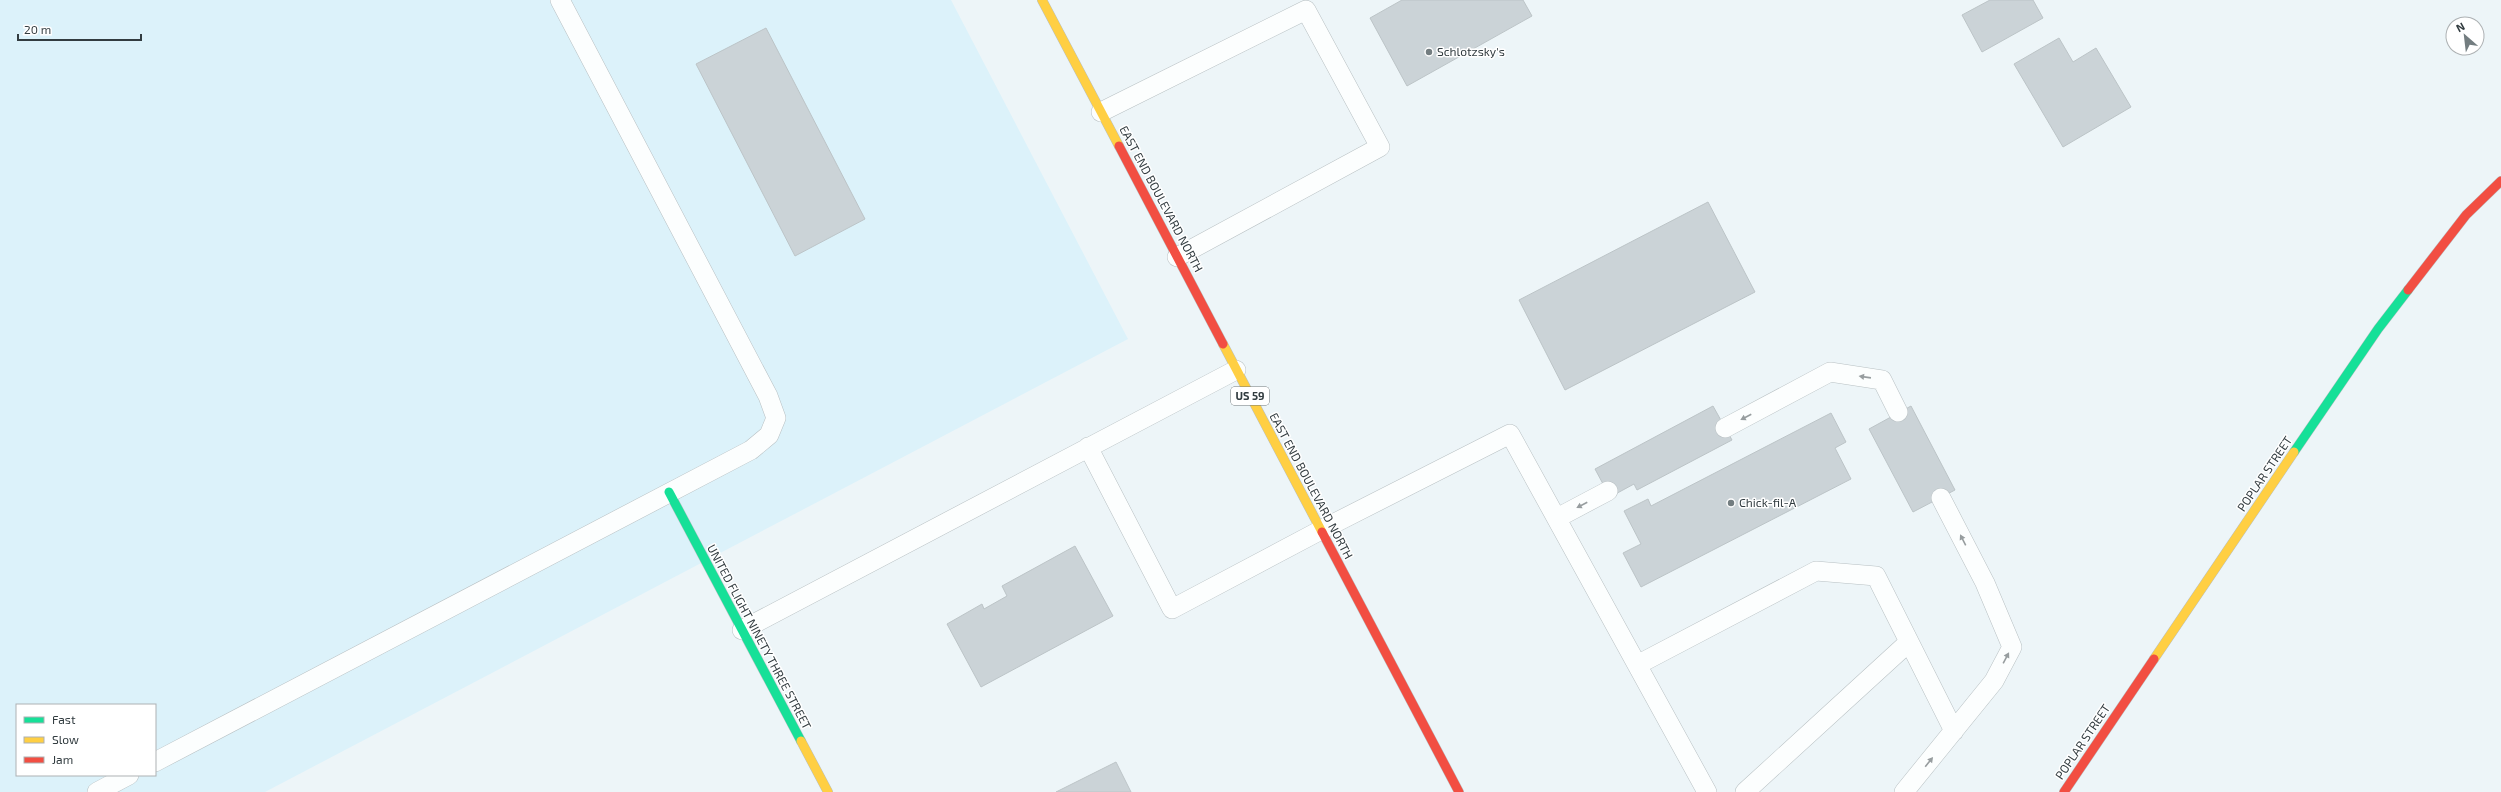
<svg xmlns="http://www.w3.org/2000/svg" width="2501" height="792" font-family="'Exo 2',sans-serif">
<style>
.built{fill:#dcf2fa;fill-rule:evenodd}
.building{fill:#cbd3d7;stroke:#bcc4c7}
.lines{fill:none;stroke-linecap:round;stroke-linejoin:round}
.lane-casing{stroke:#b8c0c3;stroke-width:20}
.fast-casing{stroke:#b8c0c3;stroke-width:10}
.slow-casing{stroke:#b8c0c3;stroke-width:10}
.jam-casing{stroke:#b8c0c3;stroke-width:10}
.lane{stroke:#fcfefe;stroke-width:19}
.fast{stroke:#16e098;stroke-width:9}
.slow{stroke:#ffcf43;stroke-width:9}
.jam{stroke:#f24e42;stroke-width:9}
.oneway{fill:#979d9f}
.poi-dot{fill:#737d80;stroke:#fff;stroke-width:1.5}
.labels{text-anchor:middle;stroke-width:3;stroke-linejoin:round;paint-order:stroke}
.shield{fill:#fff;stroke:#707679;stroke-width:1}
.shield-label{font-size:11px;font-weight:bold;fill:#323c40}
.poi-label{font-size:12px;fill:#323c40;stroke:#fff;text-anchor:start}
.street-label{font-size:12px;fill:#323c40;stroke:#fff}
</style>
<rect width="100%" height="100%" fill="#edf5f8"/>
<path class="built" d="M 0,0 L 951,0 L 1128,339 L 265,792 L 0,792 ZM 17,705 L 155,705 L 155,775 L 17,775 Z"/>
<path class="building" d="M 1402,0 L 1523,0 L 1532,16 L 1407,86 L 1370,18 Z
M 1990,0 L 2033,0 L 2043,18 L 1982,52 L 1962,15 Z
M 766,28 L 865,219 L 795,256 L 696,64 Z
M 2059,38 L 2073,62 L 2096,48 L 2131,107 L 2063,147 L 2014,64 Z
M 1708,202 L 1755,292 L 1565,390 L 1519,300 Z
M 1713,406 L 1732,440 L 1637,490 L 1634,484 L 1610,497 L 1595,469 Z
M 1911,406 L 1955,490 L 1913,512 L 1869,429 Z
M 1831,413 L 1846,442 L 1835,448 L 1851,479 L 1641,587 L 1623,553 L 1641,544 L 1624,511 L 1648,499 L 1651,506 Z
M 1075,546 L 1113,616 L 981,687 L 947,624 L 982,604 L 984,609 L 1007,596 L 1002,586 Z
M 1116,762 L 1131,792 L 1056,792 Z"/>
<g class="lines">
<defs>
<path id="lane" d="M 1101,112 L 1306,10 L 1380,147 L 1177,257
M 1725,428 L 1830,372 L 1882,380 L 1898,412
M 1088,447 L 1172,609 L 1321,530 L 1510,434 L 1707,792
M 1557,518 L 1608,491
M 742,630 L 1236,370
M 1637,665 L 1816,571 L 1876,576 L 1954,731
M 155,762 L 751,450 L 769,435 L 776,418 L 768,396 L 560,0
M 97,792 L 129,775
M 1745,792 L 1909,642
M 1904,792 L 1994,681 L 2012,647 L 1985,583 L 1941,498"/>
<path id="fast" d="M 2294,452 L 2378,329 L 2408,290
M 669,492 L 801,741"/>
<path id="slow" d="M 1042,0 L 1119,146
M 1223,344 L 1322,532
M 2154,659 L 2294,452
M 801,741 L 828,792"/>
<path id="jam" d="M 1119,146 L 1223,344
M 2408,290 L 2466,215 L 2501,181
M 1322,532 L 1459,792
M 2064,792 L 2154,659"/>
</defs>
<use href="#lane" class="lane-casing"/>
<use href="#fast" class="fast-casing"/>
<use href="#slow" class="slow-casing"/>
<use href="#jam" class="jam-casing"/>
<use href="#lane" class="lane"/>
<use href="#fast" class="fast"/>
<use href="#slow" class="slow"/>
<use href="#jam" class="jam"/>
</g>
<defs><path id="oneway-solid" d="M-6-.8H1V-3.2L6.5 0L1 3.2V.8H-6Z"/></defs>
<g class="oneway">
<use href="#oneway-solid" transform="translate(1865 377) rotate(-172)"/>
<use href="#oneway-solid" transform="translate(1746 417) rotate(152)"/>
<use href="#oneway-solid" transform="translate(1582 505) rotate(152)"/>
<use href="#oneway-solid" transform="translate(1963 540) rotate(-117)"/>
<use href="#oneway-solid" transform="translate(2006 658) rotate(-62)"/>
<use href="#oneway-solid" transform="translate(1929 762) rotate(-51)"/>
</g>
<g class="poi-dot">
<circle cx="1429" cy="52" r="4"/>
<circle cx="1731" cy="503" r="4"/>
</g>
<g class="labels">
<rect class="shield" x="1231" y="387" width="38" height="18" rx="3"/>
<g class="shield-label">
<text x="1250" y="400">US 59</text>
</g>
<g class="poi-label">
<text x="1437" y="56">Schlotzsky's</text>
<text x="1739" y="507">Chick-fil-A</text>
</g>
<g class="street-label">
<text transform="translate(1161 199) rotate(62)" y="4">EAST END BOULEVARD NORTH</text>
<text transform="translate(2265 474) rotate(-56)" y="4">POPLAR STREET</text>
<text transform="translate(1311 486) rotate(62)" y="4">EAST END BOULEVARD NORTH</text>
<text transform="translate(759 637) rotate(62)" y="4">UNITED FLIGHT NINETY THREE STREET</text>
<text transform="translate(2083 742) rotate(-56)" y="4">POPLAR STREET</text>
</g>
</g>
<rect x="16" y="704" width="140" height="72" fill="#ffffff" stroke="#adb1b3"/>
<rect x="24" y="717" width="20" height="6" fill="#16e098" stroke="#adb1b3"/>
<text x="52" y="724" font-size="12" fill="#323c40">Fast</text>
<rect x="24" y="737" width="20" height="6" fill="#ffcf43" stroke="#adb1b3"/>
<text x="52" y="744" font-size="12" fill="#323c40">Slow</text>
<rect x="24" y="757" width="20" height="6" fill="#f24e42" stroke="#adb1b3"/>
<text x="52" y="764" font-size="12" fill="#323c40">Jam</text>
<g transform="translate(2465 36) rotate(332)"><circle r="19" fill="#ffffff" stroke="#adb1b3"/>
<path d="M0-3L7 15L0 10L-7 15Z" fill="#737d80"/>
<text y="-6" font-size="11" font-weight="bold" text-anchor="middle" fill="#323c40">N</text>
</g>
<path d="M18 34v6h123v-6" fill="none" stroke="#323c40" stroke-width="2"/>
<text x="24" y="34" font-size="12" fill="#323c40" stroke="#ffffff" stroke-width="3" paint-order="stroke">20 m</text>
</svg>
